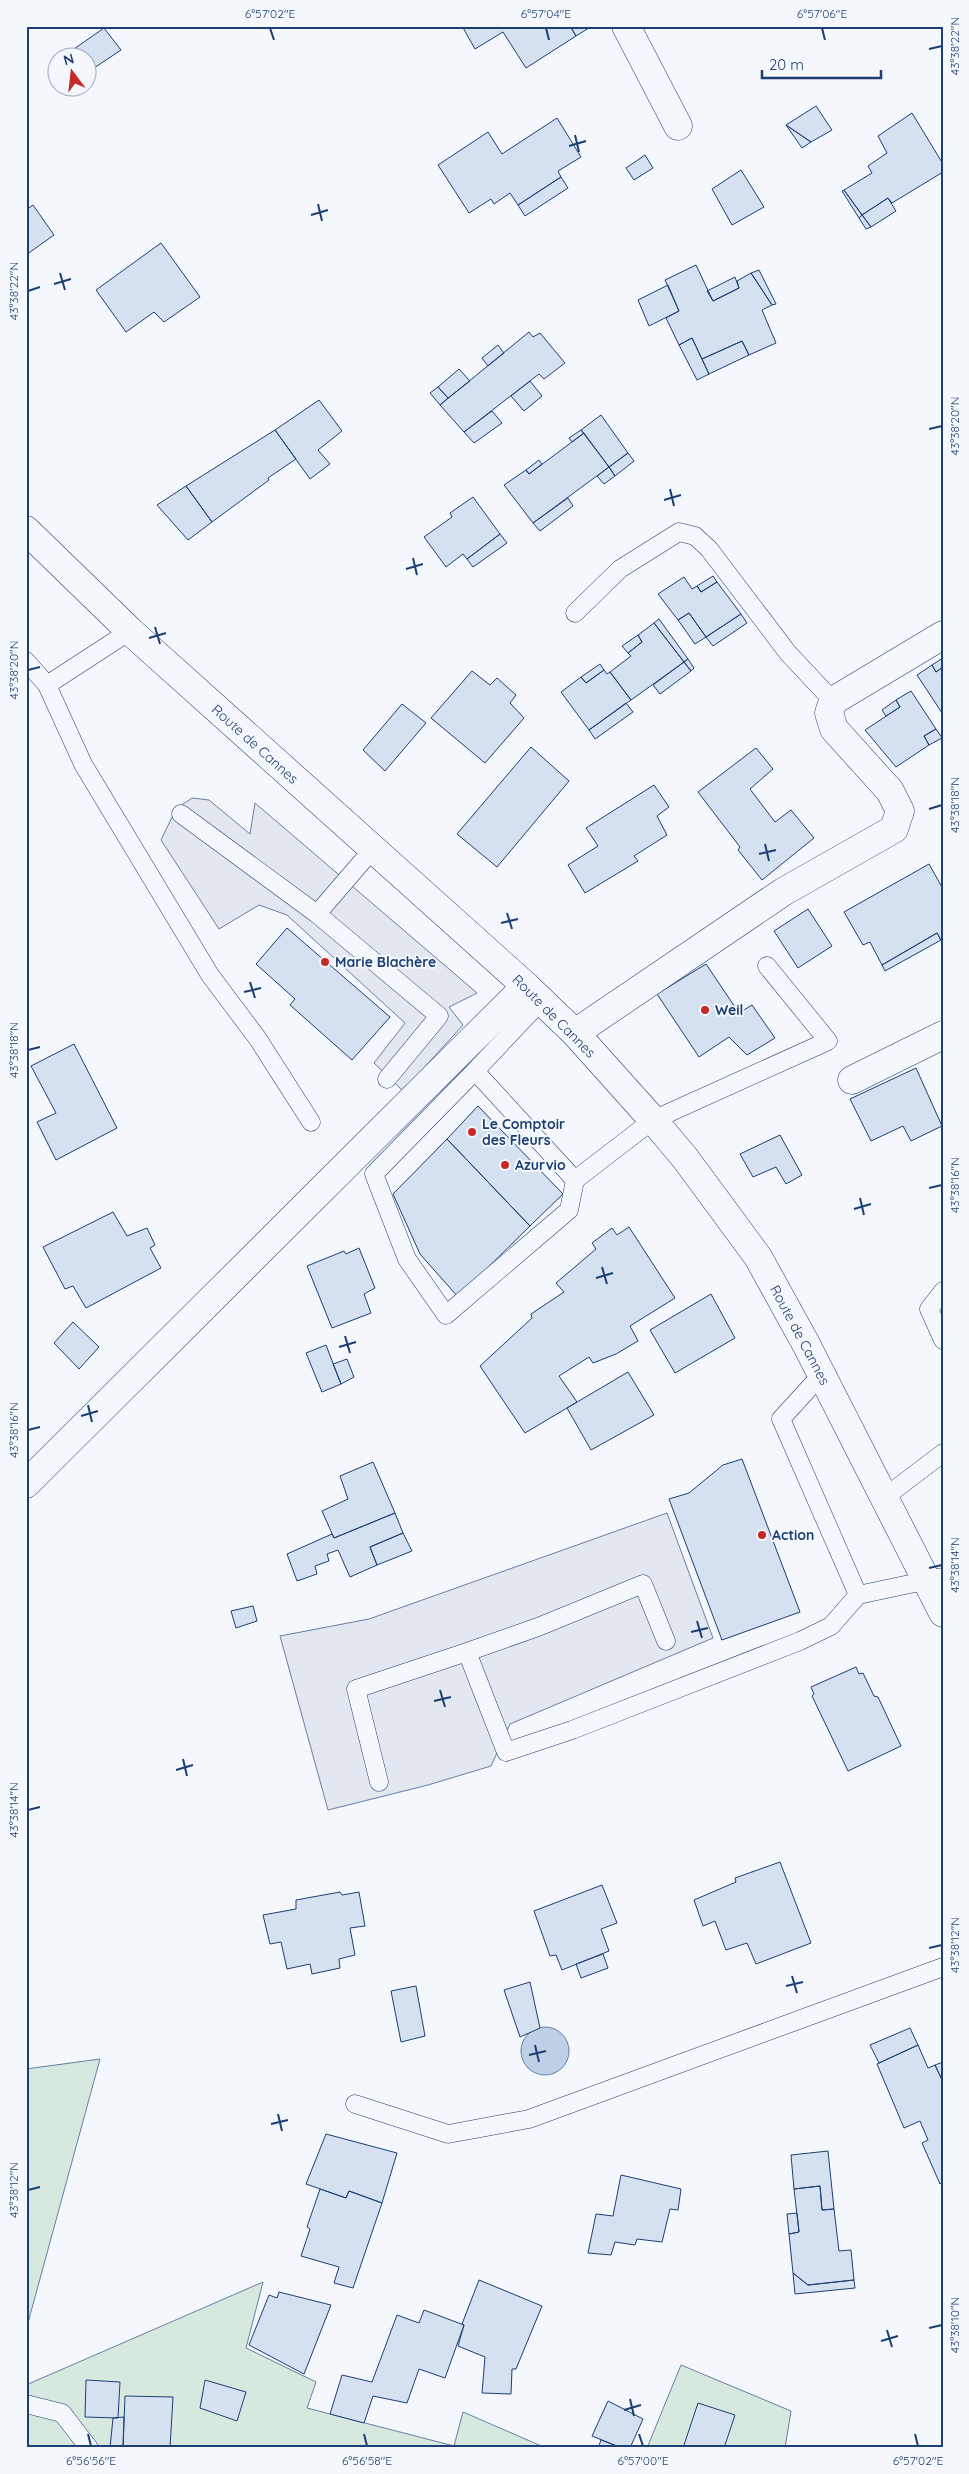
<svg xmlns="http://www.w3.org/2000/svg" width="969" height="2474" font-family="Quicksand,sans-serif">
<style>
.green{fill:#d7e8df;stroke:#687fa3}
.parking{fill:#e3e8f0;stroke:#687fa3}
.water{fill:#bed0e5;stroke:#687fa3}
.building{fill:#d5e0f0;stroke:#1d3f73}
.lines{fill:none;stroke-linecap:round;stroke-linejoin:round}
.service-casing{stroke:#1d3f73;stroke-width:19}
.minor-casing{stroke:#1d3f73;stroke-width:29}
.primary-casing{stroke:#1d3f73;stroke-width:29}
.service{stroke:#f4f7fb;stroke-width:18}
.minor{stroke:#f4f7fb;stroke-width:28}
.primary{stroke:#f4f7fb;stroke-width:28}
.ticks{fill:none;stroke:#1d3f73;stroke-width:2}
.poi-dot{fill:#c62828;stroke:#f4f7fb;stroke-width:2}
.labels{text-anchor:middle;stroke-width:4;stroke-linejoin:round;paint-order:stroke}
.street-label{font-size:14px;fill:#1d3f73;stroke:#f4f7fb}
.poi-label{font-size:14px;font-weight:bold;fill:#1d3f73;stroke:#f4f7fb;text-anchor:start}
.neatline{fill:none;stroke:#1d3f73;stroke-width:2}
.ticks-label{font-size:12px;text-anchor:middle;fill:#1d3f73}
</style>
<rect width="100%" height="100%" fill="#f4f7fb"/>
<path class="green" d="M 100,2059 L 26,2330 L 26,2069 Z
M 263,2282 L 246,2348 L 316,2382 L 307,2408 L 454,2446 L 463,2412 L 546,2448 L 26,2448 L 26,2385 Z
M 681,2365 L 791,2411 L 785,2448 L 647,2448 Z"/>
<path class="parking" d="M 192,798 L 209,800 L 250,834 L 255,803 L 477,993 L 449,1007 L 463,1025 L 403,1091 L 374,1063 L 405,1023 L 287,915 L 259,905 L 219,929 L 161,840 L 176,809 Z
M 667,1513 L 713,1638 L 510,1724 L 491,1766 L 428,1785 L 328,1810 L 280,1636 L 369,1619 Z"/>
<path class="water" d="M521 2051a24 24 0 1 1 48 0a24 24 0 1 1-48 0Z"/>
<path class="building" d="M 462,26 L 570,26 L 576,36 L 526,68 L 503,32 L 475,49 Z
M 570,26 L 592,26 L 576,36 Z
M 104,28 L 121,50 L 88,72 L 88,58 L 61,58 Z
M 816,106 L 832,130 L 811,142 L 786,125 Z
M 912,113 L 943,164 L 943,172 L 892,203 L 888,198 L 862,215 L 844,190 L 872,173 L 868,166 L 887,153 L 878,136 Z
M 557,118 L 581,157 L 558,171 L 561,177 L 518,205 L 510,193 L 494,204 L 491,199 L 469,213 L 438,165 L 488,132 L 502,154 Z
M 786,125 L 811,142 L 802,148 Z
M 645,155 L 653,168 L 634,180 L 626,168 Z
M 741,170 L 764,207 L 732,225 L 712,189 Z
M 561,177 L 568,188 L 525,216 L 518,205 Z
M 844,190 L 862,215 L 859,218 L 842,191 Z
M 888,198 L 896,211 L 871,227 L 862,215 Z
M 33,205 L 54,235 L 26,255 L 26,210 Z
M 862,215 L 871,227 L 866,229 L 859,218 Z
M 161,243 L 200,297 L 164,322 L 154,312 L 126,332 L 96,290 Z
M 696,265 L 713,301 L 739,288 L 737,281 L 751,273 L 772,305 L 762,310 L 776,343 L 749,355 L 742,341 L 702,359 L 692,338 L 679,345 L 666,318 L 679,311 L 665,280 Z
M 759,270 L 776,304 L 772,305 L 751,273 Z
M 735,277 L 739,288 L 713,301 L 707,291 Z
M 668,285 L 679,311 L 649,326 L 638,300 Z
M 529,332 L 533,337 L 540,333 L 565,363 L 544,379 L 539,374 L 464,432 L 440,405 Z
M 692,338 L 709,374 L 697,380 L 679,345 Z
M 742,341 L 749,355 L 709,374 L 702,359 Z
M 498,345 L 504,353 L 488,366 L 482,358 Z
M 459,369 L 470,381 L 448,398 L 438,387 Z
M 530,381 L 542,396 L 524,411 L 511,396 Z
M 438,387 L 448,398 L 440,405 L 430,393 Z
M 319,400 L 342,431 L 318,450 L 330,464 L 310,479 L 275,430 Z
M 492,411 L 502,423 L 474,443 L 464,432 Z
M 601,415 L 628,453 L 609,467 L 581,430 Z
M 275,430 L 296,459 L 268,478 L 269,480 L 212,522 L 186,486 Z
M 581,430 L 584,433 L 572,442 L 569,438 Z
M 584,433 L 609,467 L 533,523 L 504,485 L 526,470 L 529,474 Z
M 628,453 L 634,461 L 615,476 L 609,467 Z
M 539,460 L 542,464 L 529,474 L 526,470 Z
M 609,467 L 615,476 L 604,484 L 597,476 Z
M 186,486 L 212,522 L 188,540 L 157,505 Z
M 473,497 L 500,534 L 467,559 L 463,554 L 446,567 L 424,537 L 452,517 L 450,513 Z
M 568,498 L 573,506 L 540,531 L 533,523 Z
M 500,534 L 507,543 L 473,567 L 467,559 Z
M 713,576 L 717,582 L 701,592 L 697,586 Z
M 684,577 L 692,589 L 697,586 L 701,592 L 717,582 L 741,614 L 706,637 L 689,613 L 678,620 L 658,594 Z
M 689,613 L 706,637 L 695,644 L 678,620 Z
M 741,614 L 747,623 L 713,646 L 706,637 Z
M 659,619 L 688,659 L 684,662 L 654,623 Z
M 654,623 L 684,662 L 631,700 L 610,672 L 631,656 L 628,653 L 642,642 L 638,635 Z
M 638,635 L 642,642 L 628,653 L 622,646 Z
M 943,658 L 943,667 L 936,672 L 932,665 Z
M 688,659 L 694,668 L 691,671 L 684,662 Z
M 684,662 L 691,671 L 660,694 L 653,685 Z
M 600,664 L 604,670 L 586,683 L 581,677 Z
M 932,665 L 936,672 L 943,667 L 942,713 L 917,675 Z
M 604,670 L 607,674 L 610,672 L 631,700 L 589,730 L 561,692 L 581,677 L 586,683 Z
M 472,671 L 490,685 L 497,678 L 516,695 L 510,703 L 524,718 L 485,763 L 431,718 Z
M 911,691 L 936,729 L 924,736 L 929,745 L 896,767 L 865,730 L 900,707 L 896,700 Z
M 896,700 L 900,707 L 886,716 L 882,710 Z
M 626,703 L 633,712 L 595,739 L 589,730 Z
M 402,704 L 426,723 L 385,771 L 363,750 Z
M 936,729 L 942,738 L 929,745 L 924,736 Z
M 531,747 L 569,781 L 497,867 L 457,834 Z
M 756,748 L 773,769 L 750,789 L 775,822 L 791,810 L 814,838 L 762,880 L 738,850 L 740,847 L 698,792 Z
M 654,785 L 669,807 L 657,816 L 667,835 L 634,856 L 638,861 L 585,893 L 568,865 L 598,846 L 586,828 Z
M 929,864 L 943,889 L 943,939 L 941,940 L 937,933 L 882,965 L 870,942 L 863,945 L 844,912 Z
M 808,909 L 832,946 L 798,968 L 774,931 Z
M 287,928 L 390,1017 L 352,1060 L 290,1005 L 295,999 L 256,964 Z
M 937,933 L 941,940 L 885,971 L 882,965 Z
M 706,964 L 739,1013 L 752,1005 L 775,1038 L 747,1055 L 729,1037 L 699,1057 L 657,994 Z
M 74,1044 L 117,1128 L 56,1160 L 37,1122 L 56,1113 L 31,1066 Z
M 916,1068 L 942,1126 L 911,1141 L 903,1126 L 871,1141 L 850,1099 Z
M 478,1106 L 563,1194 L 530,1226 L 447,1139 Z
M 780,1135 L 802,1175 L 786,1184 L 776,1167 L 753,1177 L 740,1154 Z
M 447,1139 L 530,1226 L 458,1297 L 420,1254 L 393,1194 Z
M 113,1212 L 127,1236 L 147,1228 L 155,1245 L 150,1248 L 161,1268 L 86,1308 L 73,1286 L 65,1289 L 43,1247 Z
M 629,1227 L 675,1298 L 630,1326 L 638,1341 L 616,1354 L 593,1363 L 589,1357 L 559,1376 L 577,1402 L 525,1433 L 480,1366 L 532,1318 L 531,1314 L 564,1292 L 556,1283 L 596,1249 L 592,1243 L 612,1228 L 617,1235 Z
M 359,1248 L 375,1288 L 364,1294 L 371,1313 L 332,1328 L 307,1266 L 344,1251 L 346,1254 Z
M 711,1294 L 735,1338 L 675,1373 L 650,1330 Z
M 73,1322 L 99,1347 L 79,1369 L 54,1343 Z
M 326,1345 L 341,1384 L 322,1392 L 306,1353 Z
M 347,1359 L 354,1377 L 341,1384 L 333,1364 Z
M 628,1372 L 654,1415 L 591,1450 L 567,1408 Z
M 742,1459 L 800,1612 L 722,1640 L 669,1499 L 689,1493 L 723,1465 Z
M 373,1462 L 395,1513 L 334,1538 L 322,1511 L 348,1499 L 340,1476 Z
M 395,1513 L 403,1533 L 370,1547 L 377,1565 L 350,1577 L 338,1550 L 327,1554 L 329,1561 L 315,1566 L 317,1574 L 297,1581 L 287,1554 L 332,1534 L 334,1538 Z
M 403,1533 L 412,1551 L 377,1565 L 370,1547 Z
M 253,1606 L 257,1621 L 236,1628 L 231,1611 Z
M 856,1667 L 859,1674 L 863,1673 L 874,1696 L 878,1697 L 901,1746 L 848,1771 L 812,1696 L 814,1694 L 811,1687 Z
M 780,1862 L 811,1943 L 756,1964 L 747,1943 L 726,1950 L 715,1921 L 703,1926 L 694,1900 L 736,1882 L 735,1878 Z
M 602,1885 L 617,1923 L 601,1929 L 609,1951 L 562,1970 L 556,1955 L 550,1956 L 534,1911 Z
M 340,1892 L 342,1895 L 359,1892 L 365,1926 L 350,1928 L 355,1955 L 339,1959 L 340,1968 L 312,1974 L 310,1964 L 287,1969 L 281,1942 L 270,1944 L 263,1915 L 296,1909 L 296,1900 Z
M 603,1954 L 608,1968 L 581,1978 L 576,1964 Z
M 530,1982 L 540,2028 L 520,2037 L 504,1990 Z
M 416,1986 L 425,2036 L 401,2042 L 391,1991 Z
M 910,2028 L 918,2045 L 879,2063 L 870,2045 Z
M 918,2045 L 928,2068 L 935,2065 L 943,2082 L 943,2182 L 940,2184 L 922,2143 L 928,2140 L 920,2121 L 904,2128 L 877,2064 Z
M 943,2062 L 943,2082 L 935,2065 Z
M 326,2134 L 397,2153 L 382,2203 L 349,2191 L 346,2198 L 306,2184 Z
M 828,2151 L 834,2209 L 822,2210 L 820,2186 L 794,2189 L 791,2155 Z
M 621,2175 L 681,2189 L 678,2210 L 670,2209 L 662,2242 L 637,2239 L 635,2245 L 615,2242 L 611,2255 L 588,2253 L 596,2214 L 613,2216 Z
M 820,2186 L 822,2210 L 834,2209 L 839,2251 L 851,2250 L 854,2280 L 808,2285 L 793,2273 L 789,2234 L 799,2232 L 794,2189 Z
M 320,2189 L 346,2198 L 349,2191 L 382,2203 L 353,2288 L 334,2283 L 339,2267 L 301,2256 L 310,2229 L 307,2227 Z
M 797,2213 L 799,2232 L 789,2234 L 787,2214 Z
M 793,2273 L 808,2285 L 854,2280 L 855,2288 L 795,2294 Z
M 479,2280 L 542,2306 L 516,2369 L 512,2369 L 511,2394 L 482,2393 L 485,2357 L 458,2346 L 464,2325 L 462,2324 Z
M 279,2292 L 331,2305 L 304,2374 L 249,2345 L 269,2295 L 277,2298 Z
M 424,2310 L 464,2325 L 445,2378 L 419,2369 L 407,2403 L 373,2396 L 364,2423 L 330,2414 L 342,2375 L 372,2382 L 397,2315 L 419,2323 Z
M 86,2380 L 120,2382 L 118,2418 L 85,2417 Z
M 205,2380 L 246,2392 L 237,2421 L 200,2408 Z
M 125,2396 L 173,2397 L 170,2448 L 123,2448 Z
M 608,2401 L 643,2419 L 630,2448 L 622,2448 L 592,2436 Z
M 698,2403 L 735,2415 L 724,2448 L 683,2448 Z
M 124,2417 L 123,2448 L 110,2448 L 113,2418 Z
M 601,2440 L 622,2448 L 598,2448 Z"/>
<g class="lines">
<defs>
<path id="service" d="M 575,613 L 620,569 L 679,532 L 695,536 L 709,549 L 788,653 L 833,701
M 130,631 L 47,685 L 83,764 L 210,975 L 258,1039 L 311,1122
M 26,661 L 47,685
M 181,814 L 317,914 L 439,1016 L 387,1079
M 317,914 L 372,850
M 541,1001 L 475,1071 L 575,1180 L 653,1120 L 828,1041 L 767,966
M 475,1071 L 374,1174 L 407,1259 L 446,1315 L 569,1210 L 575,1180
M 943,1291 L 929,1309 L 943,1340
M 822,1374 L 781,1419 L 858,1595
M 885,1497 L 943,1453
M 467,1652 L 538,1627 L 643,1584 L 666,1641
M 379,1782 L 356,1689 L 467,1652 L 506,1752 L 572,1730 L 800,1641 L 831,1626 L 858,1595 L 943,1577
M 355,2104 L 448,2134 L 529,2119 L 943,1967
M 26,2404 L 62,2413 L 89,2448"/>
<path id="minor" d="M 626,26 L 678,126
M 575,1033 L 783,892 L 894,829 L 900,811 L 890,791 L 834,729 L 829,713 L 833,701 L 943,635
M 852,1080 L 943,1035
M 26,1484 L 526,986"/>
<path id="primary" d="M 26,530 L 130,631 L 526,986 L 575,1033 L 653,1120 L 685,1158 L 758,1257 L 806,1344 L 943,1613"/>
</defs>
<use href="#service" class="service-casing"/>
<use href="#minor" class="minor-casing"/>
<use href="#primary" class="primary-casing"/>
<use href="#service" class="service"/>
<use href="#minor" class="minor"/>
<use href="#primary" class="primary"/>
</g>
<path class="ticks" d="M 270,28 L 274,40M 546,28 L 549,40M 822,28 L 825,40M 929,49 L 942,46M 575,135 L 579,152M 569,146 L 586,141M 318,204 L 322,221M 311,215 L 328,210M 60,273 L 65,290M 54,284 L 71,279M 28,291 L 40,287M 929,429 L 942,426M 670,489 L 674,506M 664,500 L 681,495M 413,558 L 417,575M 406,569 L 423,564M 155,627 L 160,644M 149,638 L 166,633M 28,670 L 40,667M 929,809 L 942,805M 765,844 L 769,861M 759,854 L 776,850M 507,913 L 512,929M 501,923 L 518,919M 250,982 L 255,998M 244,992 L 261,988M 28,1050 L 40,1047M 929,1188 L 942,1185M 860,1198 L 864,1215M 854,1209 L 871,1204M 602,1267 L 607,1284M 596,1278 L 613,1273M 345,1336 L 350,1353M 339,1347 L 356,1342M 88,1405 L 92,1422M 81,1416 L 98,1411M 28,1430 L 40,1427M 929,1568 L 942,1565M 697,1621 L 702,1638M 691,1632 L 708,1628M 440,1690 L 445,1707M 434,1701 L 451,1697M 183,1759 L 187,1776M 176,1770 L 193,1765M 28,1810 L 40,1807M 929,1948 L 942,1945M 792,1976 L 797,1993M 786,1986 L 803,1982M 535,2045 L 539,2062M 529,2055 L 546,2051M 278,2114 L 282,2131M 271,2124 L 288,2120M 28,2190 L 40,2187M 929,2328 L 942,2325M 887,2330 L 892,2347M 881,2341 L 898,2336M 630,2399 L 634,2416M 624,2410 L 641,2405M 88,2434 L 91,2446M 364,2434 L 367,2446M 639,2434 L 643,2446M 915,2434 L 918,2446"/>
<g class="poi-dot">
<circle cx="325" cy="962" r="5"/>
<circle cx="705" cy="1010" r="5"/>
<circle cx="472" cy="1132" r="5"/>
<circle cx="505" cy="1165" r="5"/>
<circle cx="762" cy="1535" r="5"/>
</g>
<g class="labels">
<g class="street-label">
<text transform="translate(255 744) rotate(42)" y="5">Route de Cannes</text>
<text transform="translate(554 1016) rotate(45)" y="5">Route de Cannes</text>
<text transform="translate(800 1335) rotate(62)" y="5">Route de Cannes</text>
</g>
<g class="poi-label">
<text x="335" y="967">Marie Blachère</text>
<text x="715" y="1015">Weil</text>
<text x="482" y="1129">Le Comptoir<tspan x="482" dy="16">des Fleurs</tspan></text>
<text x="515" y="1170">Azurvio</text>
<text x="772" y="1540">Action</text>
</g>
</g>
<rect width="969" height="2474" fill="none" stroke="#f4f7fb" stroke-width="55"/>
<g transform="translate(72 72) rotate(345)"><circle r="24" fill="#f4f7fb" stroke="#9eadc5"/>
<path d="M0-4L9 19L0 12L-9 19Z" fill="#c62828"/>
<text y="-8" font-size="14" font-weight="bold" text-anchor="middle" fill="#1d3f73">N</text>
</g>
<path d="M762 70v8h119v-8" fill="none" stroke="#1d3f73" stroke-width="2.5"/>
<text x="769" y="70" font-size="15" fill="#1d3f73" stroke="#f4f7fb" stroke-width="4" paint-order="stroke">20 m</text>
<rect x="28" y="28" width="914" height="2418" class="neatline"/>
<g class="ticks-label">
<text x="270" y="18">6°57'02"E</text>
<text x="546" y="18">6°57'04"E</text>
<text x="822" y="18">6°57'06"E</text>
<text transform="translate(955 46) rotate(-90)" y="4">43°38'22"N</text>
<text transform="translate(14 291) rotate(-90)" y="4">43°38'22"N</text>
<text transform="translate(955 426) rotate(-90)" y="4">43°38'20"N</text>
<text transform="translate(14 670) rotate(-90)" y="4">43°38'20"N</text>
<text transform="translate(955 805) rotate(-90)" y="4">43°38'18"N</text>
<text transform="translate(14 1050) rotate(-90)" y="4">43°38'18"N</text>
<text transform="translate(955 1185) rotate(-90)" y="4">43°38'16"N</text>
<text transform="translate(14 1430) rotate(-90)" y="4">43°38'16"N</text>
<text transform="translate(955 1565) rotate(-90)" y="4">43°38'14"N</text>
<text transform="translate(14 1810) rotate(-90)" y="4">43°38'14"N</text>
<text transform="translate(955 1945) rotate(-90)" y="4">43°38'12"N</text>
<text transform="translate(14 2190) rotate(-90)" y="4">43°38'12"N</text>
<text transform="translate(955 2325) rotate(-90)" y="4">43°38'10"N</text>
<text x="91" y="2465">6°56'56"E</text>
<text x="367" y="2465">6°56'58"E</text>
<text x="643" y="2465">6°57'00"E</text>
<text x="918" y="2465">6°57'02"E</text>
</g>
</svg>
